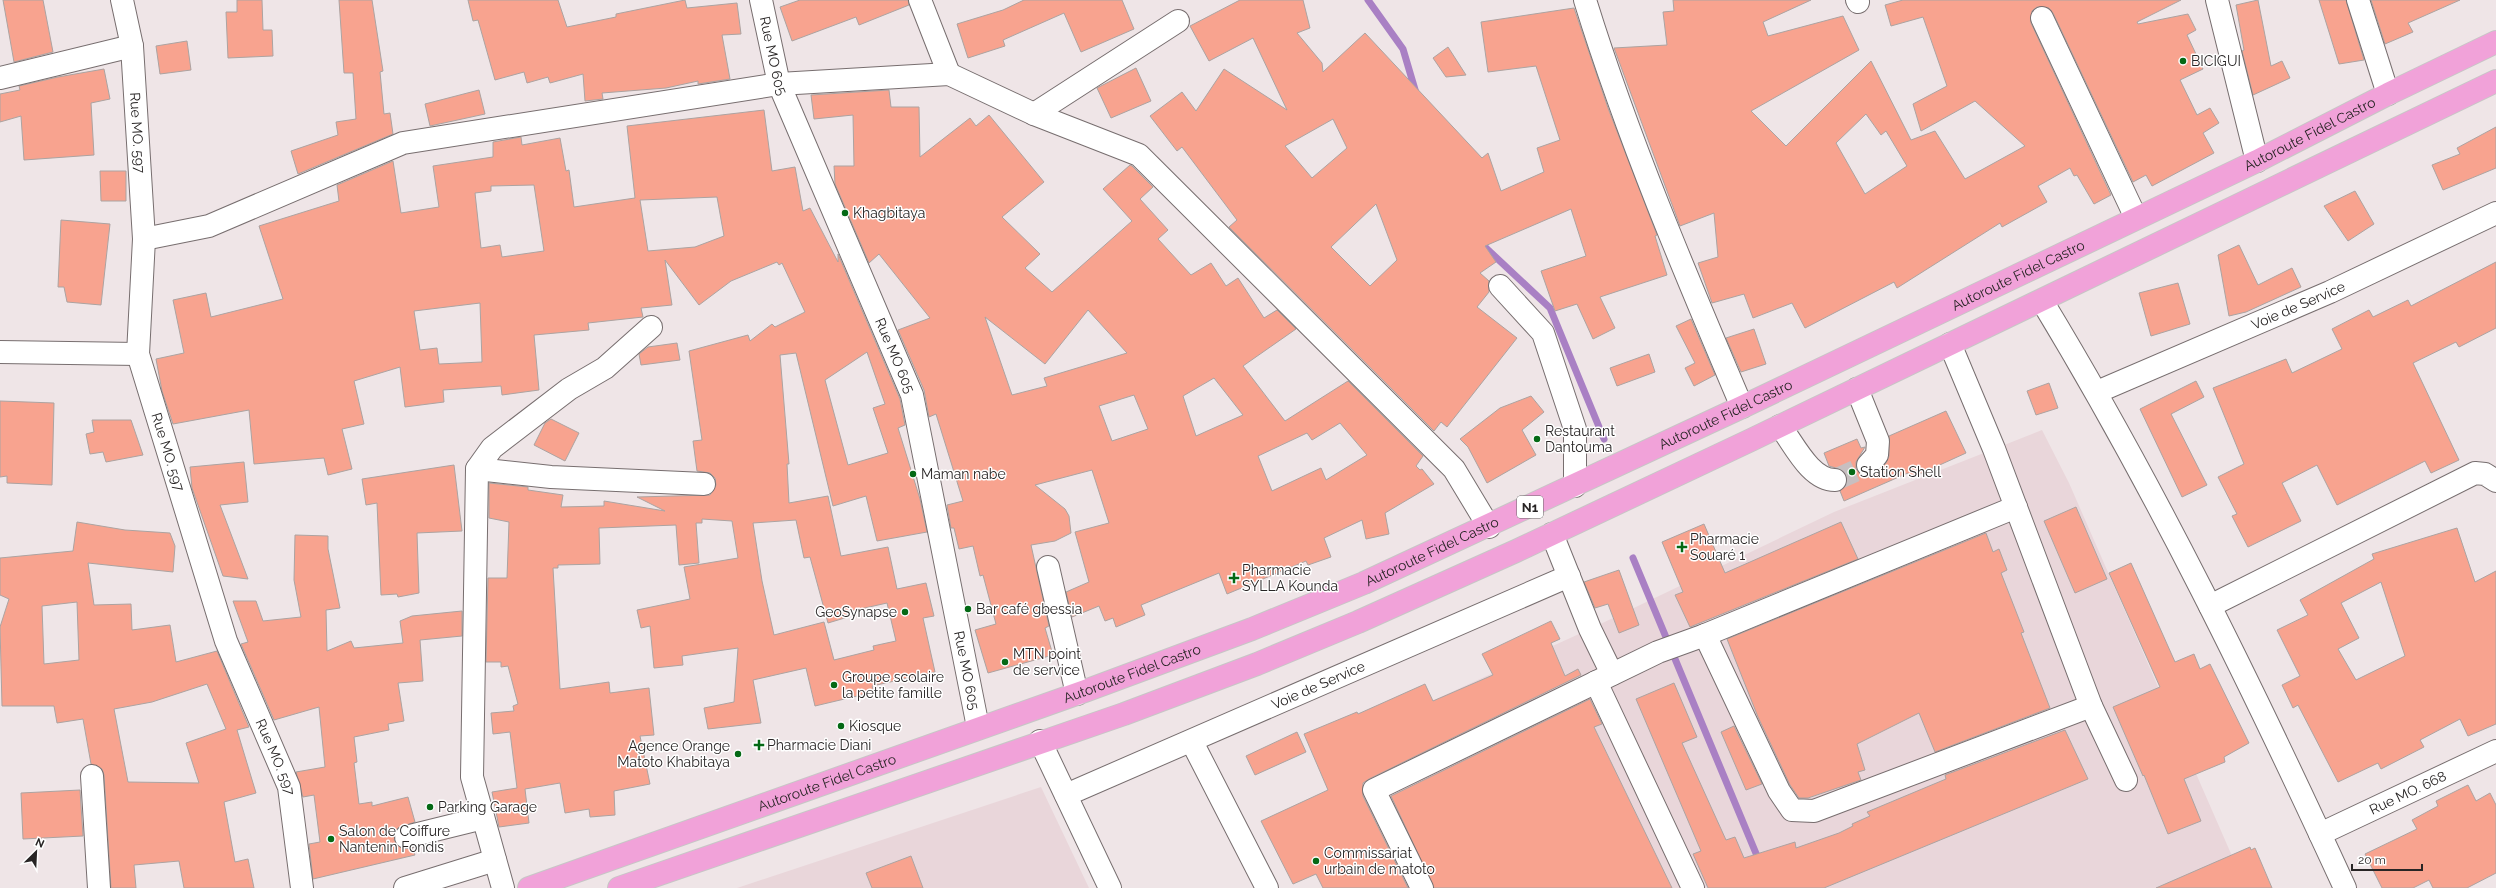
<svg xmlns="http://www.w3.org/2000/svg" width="2496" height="888" font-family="Raleway,sans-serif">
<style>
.built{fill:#e9d6da}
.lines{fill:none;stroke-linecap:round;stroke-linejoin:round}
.stream{stroke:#a980c4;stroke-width:7}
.building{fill:#f8a38f;stroke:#aca3a1;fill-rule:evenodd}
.minor-tunnel{stroke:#c7bfc0;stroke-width:22;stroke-dasharray:22 11;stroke-linecap:butt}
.minor-casing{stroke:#776e6f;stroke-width:24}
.highway-casing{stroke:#c7c6c6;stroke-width:24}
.minor{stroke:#fff;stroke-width:22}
.highway{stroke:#f1a2d9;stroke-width:22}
.poi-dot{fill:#046915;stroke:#fff;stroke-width:1.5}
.labels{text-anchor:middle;stroke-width:3;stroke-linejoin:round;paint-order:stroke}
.shield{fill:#fff;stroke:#686666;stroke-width:1}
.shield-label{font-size:13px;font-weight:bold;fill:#282525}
.street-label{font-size:14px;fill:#282525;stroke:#fff}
.poi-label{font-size:14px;fill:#282525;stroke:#fff;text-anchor:start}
</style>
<rect width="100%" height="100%" fill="#efe5e7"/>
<path class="built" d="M 2042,430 L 2069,483 L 2246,888 L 1377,888 L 1313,755 L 1590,629 L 1834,512 Z
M 1041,787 L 1089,888 L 737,888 Z"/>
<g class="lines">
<path class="stream" d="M 1368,0 L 1403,49 L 1416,93
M 1483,243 L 1486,248 L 1550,308 L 1604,439
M 1633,558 L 1760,863"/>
</g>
<path class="building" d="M 3,0 L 43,0 L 53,52 L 14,62 Z
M 237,0 L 262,0 L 263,30 L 272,30 L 273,56 L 228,58 L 226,12 L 237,12 Z
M 339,0 L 372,0 L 383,71 L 380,72 L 384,114 L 390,113 L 393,134 L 298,174 L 291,151 L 338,135 L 336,122 L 356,119 L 353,73 L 344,73 Z
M 468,0 L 558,0 L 567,27 L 616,17 L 616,14 L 685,0 L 687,8 L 737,3 L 741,34 L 722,35 L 730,79 L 698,84 L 698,81 L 666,88 L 602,93 L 603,99 L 585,101 L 583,74 L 550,83 L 548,77 L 527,83 L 524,72 L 495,80 L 478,20 L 473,21 Z
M 800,0 L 908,0 L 909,5 L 859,25 L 856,17 L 792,41 L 780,7 Z
M 1024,0 L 1122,0 L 1134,29 L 1081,52 L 1064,13 L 1003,40 L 1005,46 L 968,58 L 957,24 L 1003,10 Z
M 1240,0 L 1303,0 L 1310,28 L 1297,33 L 1322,63 L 1323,72 L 1365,33 L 1482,158 L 1488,153 L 1501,191 L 1544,172 L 1537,148 L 1560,140 L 1536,66 L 1488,72 L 1481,22 L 1574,8 L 1608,108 L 1657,235 L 1655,236 L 1667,275 L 1600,297 L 1615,328 L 1593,339 L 1577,304 L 1555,311 L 1541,271 L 1586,256 L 1571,209 L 1485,246 L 1496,262 L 1480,273 L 1489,281 L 1489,292 L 1477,307 L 1517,338 L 1447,427 L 1441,422 L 1434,431 L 1229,227 L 1237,220 L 1182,147 L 1177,151 L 1150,116 L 1182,92 L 1196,111 L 1224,69 L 1287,110 L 1253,38 L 1209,61 L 1190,26 ZM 1333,119 L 1347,148 L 1312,178 L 1285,146 ZM 1376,204 L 1397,260 L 1370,286 L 1331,247 Z
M 1673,0 L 1811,0 L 1763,22 L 1768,36 L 1843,16 L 1859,50 L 1751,111 L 1786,146 L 1871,61 L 1911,140 L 1935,131 L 1965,179 L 2025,146 L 1975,101 L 1921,131 L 1913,104 L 1947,86 L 1923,17 L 1891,26 L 1885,5 L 1903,0 L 2181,0 L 2137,22 L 2138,24 L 2188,14 L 2196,30 L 2187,35 L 2203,69 L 2180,80 L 2197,115 L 2210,108 L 2219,123 L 2203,133 L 2214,153 L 2152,186 L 2146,175 L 2133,182 L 2053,13 L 2049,8 L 2037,7 L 2032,11 L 2031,23 L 2111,195 L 2094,204 L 2077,175 L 2074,176 L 2070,168 L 2038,186 L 2047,202 L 2002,227 L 2000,223 L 1897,288 L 1894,282 L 1805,328 L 1792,303 L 1753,318 L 1744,294 L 1712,303 L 1698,263 L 1718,257 L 1714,213 L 1680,226 L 1614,48 L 1667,45 L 1663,12 L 1674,11 ZM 1866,114 L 1881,135 L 1886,131 L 1907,166 L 1865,194 L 1836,143 Z
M 2258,0 L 2271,66 L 2282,61 L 2290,78 L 2253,95 L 2242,51 L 2244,50 L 2236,5 Z
M 2319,0 L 2346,0 L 2364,60 L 2339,64 Z
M 2371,0 L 2460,0 L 2408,23 L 2413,32 L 2385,44 Z
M 187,41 L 191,70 L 160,74 L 156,46 Z
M 1448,47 L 1466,75 L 1446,77 L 1433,58 Z
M 1136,68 L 1151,101 L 1111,118 L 1097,88 Z
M 104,69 L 110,99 L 91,103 L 94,155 L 24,160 L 21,116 L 0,122 L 0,94 L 20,90 L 19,86 L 58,77 Z
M 479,90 L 485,114 L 430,126 L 425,104 Z
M 889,90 L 891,107 L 919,107 L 920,157 L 970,118 L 976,126 L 989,115 L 1044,182 L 1002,217 L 1040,254 L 1025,268 L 1052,292 L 1132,221 L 1103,189 L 1130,165 L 1132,166 L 1153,187 L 1140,199 L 1168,230 L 1158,239 L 1191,275 L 1211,263 L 1226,286 L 1238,278 L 1264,318 L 1277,310 L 1296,329 L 1243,366 L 1285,421 L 1348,381 L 1423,456 L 1416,466 L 1420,470 L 1422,469 L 1434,484 L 1385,513 L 1389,534 L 1366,539 L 1362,520 L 1324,538 L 1331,557 L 1308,565 L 1306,561 L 1227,594 L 1219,573 L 1141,605 L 1145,615 L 1116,627 L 1113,618 L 1105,621 L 1099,606 L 1072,617 L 1066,592 L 1089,582 L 1075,532 L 1109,523 L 1092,470 L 1035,485 L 1065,509 L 1069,516 L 1071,533 L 1055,541 L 1031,545 L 1049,626 L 1045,628 L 1053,655 L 988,673 L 975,630 L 996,624 L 983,575 L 980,576 L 973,546 L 959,549 L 954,528 L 951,528 L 947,505 L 963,501 L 936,414 L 929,417 L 924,390 L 898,330 L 930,318 L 879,254 L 869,263 L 835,184 L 834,166 L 854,166 L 853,115 L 814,119 L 811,95 ZM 1088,310 L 1127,353 L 1044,378 L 1047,386 L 1012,395 L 985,317 L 1045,364 ZM 1214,378 L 1243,415 L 1196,436 L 1183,396 ZM 1134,395 L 1148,429 L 1112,441 L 1099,406 ZM 1340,423 L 1367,455 L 1326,480 L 1321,468 L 1272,491 L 1258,456 L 1307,433 L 1312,440 Z
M 764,110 L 772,171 L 795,167 L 803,211 L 810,208 L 838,262 L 838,254 L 900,399 L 905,425 L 898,428 L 920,499 L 927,532 L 877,541 L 866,496 L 833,506 L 796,353 L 780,355 L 789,464 L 787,464 L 789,503 L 828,496 L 841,556 L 888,547 L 897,589 L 926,583 L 934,616 L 923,618 L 935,672 L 872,686 L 874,692 L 815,706 L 806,668 L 753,680 L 761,723 L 708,729 L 704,708 L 734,702 L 738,648 L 682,656 L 683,665 L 654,668 L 650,626 L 641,628 L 637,610 L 690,599 L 684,567 L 738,558 L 732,521 L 702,519 L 702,523 L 696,523 L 699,563 L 679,565 L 676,525 L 599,528 L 600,564 L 558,565 L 558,568 L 553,568 L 560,689 L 609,682 L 610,693 L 649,688 L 654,735 L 640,736 L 650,784 L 614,791 L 615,815 L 590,817 L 589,809 L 565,813 L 560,783 L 525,789 L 529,823 L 499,827 L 492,792 L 517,788 L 510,732 L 493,734 L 491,713 L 514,711 L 513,706 L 518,704 L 508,666 L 501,667 L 501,662 L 486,662 L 488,578 L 507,578 L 509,522 L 489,518 L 489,483 L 528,487 L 528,490 L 563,495 L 561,507 L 604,506 L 604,501 L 665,511 L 637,497 L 710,495 L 716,485 L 715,478 L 710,473 L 697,471 L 693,441 L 702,440 L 689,351 L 748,335 L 750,341 L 772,324 L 775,327 L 805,312 L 782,263 L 779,265 L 777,262 L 731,281 L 699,305 L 665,260 L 672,305 L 641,308 L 643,317 L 588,323 L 589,330 L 534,335 L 539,390 L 502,395 L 501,386 L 443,390 L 444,402 L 405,407 L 400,367 L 354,381 L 364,424 L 342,429 L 352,469 L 328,475 L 324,458 L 254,464 L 249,410 L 173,424 L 162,391 L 156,359 L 184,353 L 173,300 L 206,293 L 211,317 L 283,299 L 259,226 L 339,201 L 337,185 L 393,161 L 401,213 L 439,207 L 433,166 L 493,157 L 493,142 L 521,137 L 522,145 L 560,138 L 566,171 L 569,170 L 574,207 L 635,198 L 627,126 ZM 534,185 L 544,251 L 502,257 L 500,245 L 481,248 L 475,193 L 491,191 L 491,186 ZM 717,197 L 724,236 L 695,247 L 648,251 L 640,200 ZM 480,303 L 482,362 L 439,364 L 437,348 L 420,350 L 414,311 ZM 867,352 L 885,404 L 873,408 L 888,453 L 848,465 L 825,380 ZM 796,520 L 804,558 L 810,557 L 828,623 L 848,617 L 847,612 L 887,603 L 896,641 L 873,646 L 874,650 L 834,660 L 824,622 L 774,635 L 762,581 L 753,523 Z
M 2496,127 L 2496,168 L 2443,190 L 2432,165 L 2460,154 L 2457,148 Z
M 100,171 L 126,171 L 126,201 L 101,201 Z
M 2355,191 L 2374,224 L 2348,241 L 2324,206 Z
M 61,220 L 110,224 L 101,305 L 67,302 L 64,287 L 58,287 Z
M 2239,245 L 2258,285 L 2292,268 L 2301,287 L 2246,312 L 2229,316 L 2218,255 Z
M 2496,262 L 2496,328 L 2459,347 L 2456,342 L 2413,363 L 2459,460 L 2431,473 L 2425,461 L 2337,505 L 2317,465 L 2282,483 L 2301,521 L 2248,547 L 2232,516 L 2237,514 L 2218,477 L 2244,464 L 2213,388 L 2286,359 L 2292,373 L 2342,349 L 2332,329 L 2369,310 L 2373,317 L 2408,300 L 2411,306 Z
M 2178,283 L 2190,324 L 2151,336 L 2139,293 Z
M 1691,319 L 1715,375 L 1694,386 L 1685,368 L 1695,363 L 1676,326 Z
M 1754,329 L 1766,364 L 1741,372 L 1726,338 Z
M 677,343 L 680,360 L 641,365 L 639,354 L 648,347 Z
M 1649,354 L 1655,372 L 1617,386 L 1610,368 Z
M 2196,381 L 2204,397 L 2171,414 L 2207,485 L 2182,497 L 2140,409 Z
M 2049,383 L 2058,408 L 2036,415 L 2027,391 Z
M 1531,396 L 1544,412 L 1522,430 L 1536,455 L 1487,483 L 1468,447 L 1460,439 L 1500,408 Z
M 0,401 L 54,403 L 52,485 L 7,483 L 7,476 L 0,477 Z
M 1946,411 L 1966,453 L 1911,478 L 1908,473 L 1844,501 L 1840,491 L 1847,483 L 1847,475 L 1843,470 L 1829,466 L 1824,453 L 1857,439 L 1861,448 L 1865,447 L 1856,462 L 1856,469 L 1865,477 L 1872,477 L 1886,463 L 1889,456 L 1889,436 Z
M 551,419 L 579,433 L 565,461 L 534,445 L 545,423 Z
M 92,420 L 131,420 L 143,455 L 106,462 L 103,452 L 90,454 L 86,434 L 94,432 Z
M 244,462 L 248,502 L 220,505 L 248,579 L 223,576 L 192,488 L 190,467 Z
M 454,465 L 462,531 L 417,533 L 419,593 L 398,597 L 397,594 L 381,595 L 377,503 L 366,505 L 362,479 Z
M 2076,507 L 2107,579 L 2075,593 L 2044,521 Z
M 77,522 L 125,530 L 170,533 L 175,546 L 173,572 L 88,563 L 94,605 L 131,604 L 132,630 L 170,625 L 176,662 L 217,651 L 249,727 L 237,730 L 256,793 L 224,802 L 235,862 L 248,859 L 254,888 L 184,888 L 179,861 L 134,865 L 136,888 L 111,888 L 104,775 L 102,769 L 91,764 L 83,719 L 57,723 L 54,706 L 2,706 L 0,627 L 9,599 L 0,595 L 0,558 L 73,551 ZM 77,602 L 79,660 L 44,664 L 42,606 ZM 207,684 L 226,729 L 186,743 L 199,783 L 128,782 L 114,709 L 152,702 Z
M 1841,522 L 1858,559 L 1690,627 L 1675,595 L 1683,592 L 1662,542 L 1704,524 L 1725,573 Z
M 2457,528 L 2475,582 L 2496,571 L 2496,724 L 2468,736 L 2460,719 L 2420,740 L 2424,747 L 2381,769 L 2378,763 L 2338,782 L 2298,705 L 2293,708 L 2282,685 L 2300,676 L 2277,630 L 2308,615 L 2300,600 L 2374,559 L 2372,554 ZM 2381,582 L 2405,656 L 2356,680 L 2338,649 L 2359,638 L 2341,603 Z
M 1986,533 L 1993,552 L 1999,549 L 2007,570 L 2001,573 L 2024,632 L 2021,633 L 2050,708 L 1935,752 L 1919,713 L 1857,744 L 1865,770 L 1858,772 L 1861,780 L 1808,798 L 1799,798 L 1790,785 L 1758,717 L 1727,639 Z
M 295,535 L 328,536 L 328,549 L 340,608 L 326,610 L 327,651 L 351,641 L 354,648 L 403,643 L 400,621 L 412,616 L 462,611 L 462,636 L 420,640 L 423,681 L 398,683 L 404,721 L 388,724 L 389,730 L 354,737 L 357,762 L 354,763 L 359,804 L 372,802 L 372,806 L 408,797 L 415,822 L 398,828 L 394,840 L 402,849 L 412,848 L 415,855 L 313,879 L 309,844 L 320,842 L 314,795 L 303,797 L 296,772 L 325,767 L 319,707 L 274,720 L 241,644 L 248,642 L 233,601 L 256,601 L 263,621 L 301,617 L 294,580 Z
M 2131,563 L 2175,662 L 2194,654 L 2200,669 L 2210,664 L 2249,743 L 2224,757 L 2225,762 L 2184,779 L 2201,821 L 2168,834 L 2144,775 L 2143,776 L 2113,707 L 2160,687 L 2109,573 Z
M 1619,570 L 1639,625 L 1619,633 L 1608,604 L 1595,608 L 1584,582 Z
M 1551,621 L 1560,639 L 1551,643 L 1565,676 L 1578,669 L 1581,675 L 1369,779 L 1363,783 L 1363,796 L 1408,888 L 1323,888 L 1316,874 L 1293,884 L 1261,821 L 1328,790 L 1304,734 L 1357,712 L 1358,714 L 1425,684 L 1433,701 L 1493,675 L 1482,654 Z
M 1674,683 L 1697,737 L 1682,743 L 1726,840 L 1735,837 L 1744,858 L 1795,842 L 1796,848 L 1839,833 L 1853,826 L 1852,824 L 1870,816 L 1867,812 L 1946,779 L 1945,775 L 2065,730 L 2088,779 L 1824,888 L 1708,888 L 1693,854 L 1701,851 L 1636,699 Z
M 1590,699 L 1602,724 L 1594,727 L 1672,888 L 1434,888 L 1391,796 Z
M 1734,726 L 1762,784 L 1746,790 L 1721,732 Z
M 1297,732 L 1306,752 L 1255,775 L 1246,756 Z
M 2468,785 L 2476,801 L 2490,793 L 2496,805 L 2496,873 L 2467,888 L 2433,888 L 2429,880 L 2413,888 L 2382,888 L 2365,854 L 2417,829 L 2412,820 L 2438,806 L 2436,801 Z
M 80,790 L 83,836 L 23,839 L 21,793 Z
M 2250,847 L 2251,850 L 2255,848 L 2272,888 L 2156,888 Z
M 911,856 L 923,888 L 872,888 L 866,873 Z"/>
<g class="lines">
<path class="minor-tunnel" d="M 1835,480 L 1868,465"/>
<defs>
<g id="minor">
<path id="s1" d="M 122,0 L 132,46 L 144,239 L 138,354 L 226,641 L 289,787 L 302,888"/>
<path id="s2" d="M 761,0 L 779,84 L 912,395 L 978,727"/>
<path d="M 920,0 L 949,74"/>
<path d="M 1585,0 C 1628,139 1685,273 1742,407"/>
<path d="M 1857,0 L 1858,2"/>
<path d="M 2217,0 L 2257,161"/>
<path d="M 2358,0 L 2388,94"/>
<path d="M 2042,18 L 2136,218"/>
<path d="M 0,78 L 132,46"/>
<path d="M 1034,114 L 1178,21"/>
<path d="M 144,239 L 209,226 L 403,143 L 779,84 L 949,74 L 1034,114 L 1139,155 L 1454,469 L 1489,527"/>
<path d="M 1500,286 L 1543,333 L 1575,429 L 1575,486"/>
<path d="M 2042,301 C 2156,489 2253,688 2345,888"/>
<path d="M 1950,344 L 1994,449 L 2091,706 L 2126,780"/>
<path d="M 0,352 L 138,354"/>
<path d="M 1857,389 L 1878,441 L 1877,455 L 1868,465"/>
<path id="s3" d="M 2097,392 L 2330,292 L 2496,213"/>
<path d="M 1780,426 C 1794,444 1810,480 1835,480"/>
<path d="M 477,469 L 551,477 L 704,484"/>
<path d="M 1552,534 L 1590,629 L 1612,674"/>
<path d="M 1048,567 L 1077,694"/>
<path d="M 2210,606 L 2475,473 L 2485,474 L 2496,481"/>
<path d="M 1705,635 L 1779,791 L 1792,810 L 1814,811 L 2091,706"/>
<path d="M 1596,682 L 1693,888"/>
<path d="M 1040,741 L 1110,888"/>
<path d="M 1192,742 L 1267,888"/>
<path d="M 92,776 L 99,888"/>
<path id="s4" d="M 1066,795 L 1569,576"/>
<path id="s5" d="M 2320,834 L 2496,751"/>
<path d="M 406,837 L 483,818"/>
<path d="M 405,888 L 495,860"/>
<path d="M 503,888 L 472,777 L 477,469 L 492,448 L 569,389 L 605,368 L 651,327"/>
<path d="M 1422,888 L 1374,790 L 1658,652 L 1705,635 L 2016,507"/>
</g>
<g id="highway">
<path id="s6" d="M 529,888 L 1085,691 L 1252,629 L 1364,583 L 1742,407 L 2257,161 L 2388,94 L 2496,42"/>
<path d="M 619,888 L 1124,714 L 1257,664 L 1358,622 L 1516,551 L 1751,440 L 2496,81"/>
</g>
</defs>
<use href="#minor" class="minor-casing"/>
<use href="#highway" class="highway-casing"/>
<use href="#minor" class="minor"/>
<use href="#highway" class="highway"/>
</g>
<g class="poi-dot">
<circle cx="2183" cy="61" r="4"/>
<circle cx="845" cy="213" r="4"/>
<circle cx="1537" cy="439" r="4"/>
<circle cx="1852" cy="472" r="4"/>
<circle cx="913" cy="474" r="4"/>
<path d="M1680 541h4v4h4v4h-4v4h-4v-4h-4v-4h4z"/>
<path d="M1232 572h4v4h4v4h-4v4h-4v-4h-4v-4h4z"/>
<circle cx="968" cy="609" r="4"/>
<circle cx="905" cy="612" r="4"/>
<circle cx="1005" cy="662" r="4"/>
<circle cx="834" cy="685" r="4"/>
<circle cx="841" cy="726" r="4"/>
<path d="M757 739h4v4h4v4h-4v4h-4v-4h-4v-4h4z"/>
<circle cx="738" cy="754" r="4"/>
<circle cx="430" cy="807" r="4"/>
<circle cx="331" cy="839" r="4"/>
<circle cx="1316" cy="861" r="4"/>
</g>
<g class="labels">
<rect class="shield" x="1517" y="496" width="26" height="22" rx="3"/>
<g class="shield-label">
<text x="1530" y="512">N1</text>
</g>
<g class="street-label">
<text dy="5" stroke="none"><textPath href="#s2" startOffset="57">Rue MO 605</textPath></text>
<text dy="5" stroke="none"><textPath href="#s1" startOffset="134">Rue MO. 597</textPath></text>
<text dy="5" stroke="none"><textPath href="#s6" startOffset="1936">Autoroute Fidel Castro</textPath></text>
<text dy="5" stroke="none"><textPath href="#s6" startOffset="1612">Autoroute Fidel Castro</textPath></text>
<text dy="5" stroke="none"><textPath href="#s3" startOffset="219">Voie de Service</textPath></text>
<text dy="5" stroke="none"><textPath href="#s2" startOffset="381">Rue MO 605</textPath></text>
<text dy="5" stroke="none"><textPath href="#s6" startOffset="1288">Autoroute Fidel Castro</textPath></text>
<text dy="5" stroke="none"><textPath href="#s1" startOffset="458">Rue MO. 597</textPath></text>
<text dy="5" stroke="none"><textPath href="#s6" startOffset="964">Autoroute Fidel Castro</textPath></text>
<text dy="5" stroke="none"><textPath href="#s2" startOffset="705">Rue MO 605</textPath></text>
<text dy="5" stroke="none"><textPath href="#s6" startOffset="640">Autoroute Fidel Castro</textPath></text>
<text dy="5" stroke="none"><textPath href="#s4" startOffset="275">Voie de Service</textPath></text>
<text dy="5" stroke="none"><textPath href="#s1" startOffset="782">Rue MO. 597</textPath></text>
<text dy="5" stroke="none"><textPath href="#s6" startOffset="316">Autoroute Fidel Castro</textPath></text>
<text dy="5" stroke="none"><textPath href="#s5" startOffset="97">Rue MO. 668</textPath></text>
</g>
<g class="poi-label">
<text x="2191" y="66">BICIGUI</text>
<text x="853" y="218">Khagbitaya</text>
<text x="1545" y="436">Restaurant<tspan x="1545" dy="16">Dantouma</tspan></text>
<text x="1860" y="477">Station Shell</text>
<text x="921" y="479">Maman nabe</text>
<text x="1690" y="544">Pharmacie<tspan x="1690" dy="16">Souaré 1</tspan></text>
<text x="1242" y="575">Pharmacie<tspan x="1242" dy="16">SYLLA Kounda</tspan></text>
<text x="976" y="614">Bar café gbessia</text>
<text x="897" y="617" text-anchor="end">GeoSynapse</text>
<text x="1013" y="659">MTN point<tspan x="1013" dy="16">de service</tspan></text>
<text x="842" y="682">Groupe scolaire<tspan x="842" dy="16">la petite famille</tspan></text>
<text x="849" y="731">Kiosque</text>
<text x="767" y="750">Pharmacie Diani</text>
<text x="730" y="751" text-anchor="end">Agence Orange<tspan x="730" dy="16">Matoto Khabitaya</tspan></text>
<text x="438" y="812">Parking Garage</text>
<text x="339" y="836">Salon de Coiffure<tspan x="339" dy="16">Nantenin Fondis</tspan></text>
<text x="1324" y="858">Commissariat<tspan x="1324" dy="16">urbain de matoto</tspan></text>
</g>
</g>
<g transform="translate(36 852) rotate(24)" stroke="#ffffff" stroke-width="3" paint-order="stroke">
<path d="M0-3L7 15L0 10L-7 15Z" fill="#282525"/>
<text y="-6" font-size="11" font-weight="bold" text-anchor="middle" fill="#282525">N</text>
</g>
<path d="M2352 864v6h70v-6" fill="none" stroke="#282525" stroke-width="2"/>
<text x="2358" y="864" font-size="12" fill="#282525" stroke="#ffffff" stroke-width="3" paint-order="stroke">20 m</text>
</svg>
